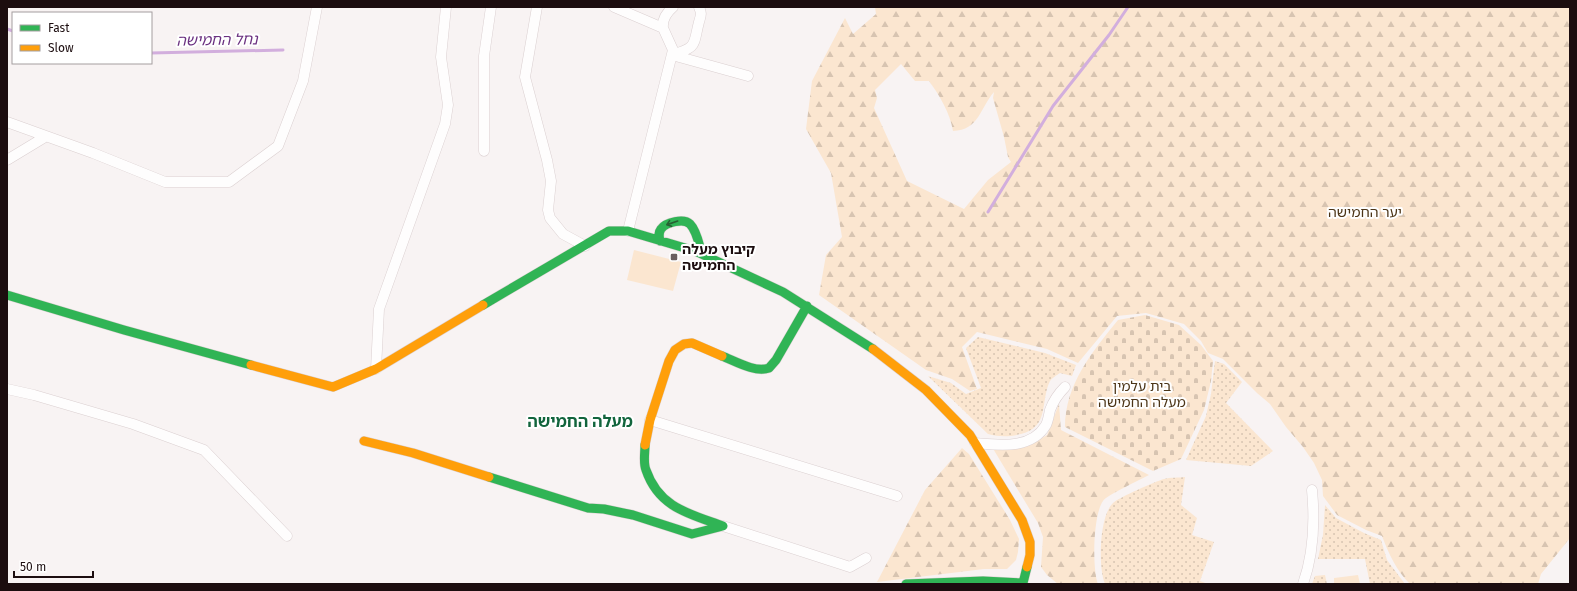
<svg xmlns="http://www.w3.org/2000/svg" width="1577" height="591" font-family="'Fira Sans','Noto Sans Hebrew',sans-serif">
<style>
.green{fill:url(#green-dots)}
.forest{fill:url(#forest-firs);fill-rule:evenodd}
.cemetery{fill:url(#cemetery-stones)}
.pitch{fill:#fbe6d0}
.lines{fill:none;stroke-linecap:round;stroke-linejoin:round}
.stream{stroke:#d2aedd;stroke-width:3}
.street-casing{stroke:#dbd0d1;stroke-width:11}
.fast-casing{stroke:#dbd0d1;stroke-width:10}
.slow-casing{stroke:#dbd0d1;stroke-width:10}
.street{stroke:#fefdfd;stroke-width:10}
.fast{stroke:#30b455;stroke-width:9}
.slow{stroke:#ff9f0a;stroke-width:9}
.oneway{stroke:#266032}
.poi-dot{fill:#695e5f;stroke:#fff;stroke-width:1.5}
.labels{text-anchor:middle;stroke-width:4;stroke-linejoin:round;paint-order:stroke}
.park-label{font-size:14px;fill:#4c3517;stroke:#fff}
.poi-label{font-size:14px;font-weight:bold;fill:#1c0d0f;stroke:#fff;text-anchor:start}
.water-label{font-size:15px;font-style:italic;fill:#6b3180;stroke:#fff}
.quarter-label{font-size:16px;font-weight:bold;fill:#12653d;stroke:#fff}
</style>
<defs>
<pattern id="green-dots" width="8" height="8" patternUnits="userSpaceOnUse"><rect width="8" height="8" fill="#fbe6d0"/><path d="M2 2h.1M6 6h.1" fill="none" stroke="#d7c4b1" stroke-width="1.8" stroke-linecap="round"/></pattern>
<pattern id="forest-firs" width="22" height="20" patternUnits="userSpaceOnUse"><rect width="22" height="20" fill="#fbe6d0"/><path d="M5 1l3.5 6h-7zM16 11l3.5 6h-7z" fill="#d7c4b1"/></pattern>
<pattern id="cemetery-stones" width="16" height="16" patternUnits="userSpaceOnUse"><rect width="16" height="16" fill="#fbe6d0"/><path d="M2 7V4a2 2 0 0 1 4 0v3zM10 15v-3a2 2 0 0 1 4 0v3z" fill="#d7c4b1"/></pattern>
</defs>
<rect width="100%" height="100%" fill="#f8f3f3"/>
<path class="green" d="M 978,337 L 1045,353 L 1076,365 L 1072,376 L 1060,373 C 1057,375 1052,378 1050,381 C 1040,401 1050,427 1021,434 C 1009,437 999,437 988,434 L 928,376 L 951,383 L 966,394 L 981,388 L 966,348 Z
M 1215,361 L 1224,364 L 1242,382 L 1226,403 L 1273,451 L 1251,466 L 1186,460 L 1206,416 L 1211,394 Z
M 1185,477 L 1181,505 L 1197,518 L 1192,535 L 1214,542 L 1200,581 L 1208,584 L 1105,584 C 1098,568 1099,516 1113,503 C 1118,498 1156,481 1164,479 C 1170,477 1179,478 1185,477 Z
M 1325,505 L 1336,518 L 1364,533 L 1381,540 L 1387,560 L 1405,584 L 1370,584 L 1365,559 L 1318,559 L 1323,535 Z
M 1325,575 L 1327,584 L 1312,584 L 1315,576 Z"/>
<path class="forest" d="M 875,7 L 1570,7 L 1570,538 L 1541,574 L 1538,584 L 1410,584 C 1396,570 1389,554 1382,536 L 1366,530 L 1337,515 L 1323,496 L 1322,480 L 1314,463 L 1303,447 L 1286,427 L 1270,404 L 1257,393 L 1223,359 L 1208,353 L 1201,341 L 1184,324 L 1146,313 L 1117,316 L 1078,363 L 1047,349 L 977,332 L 962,347 L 977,389 L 970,391 L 952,379 L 926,370 L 819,295 L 826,255 L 842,237 L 831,173 L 806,129 L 812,81 L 845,18 L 853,34 L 876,14 ZM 901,64 L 915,81 L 929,81 C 940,96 950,113 953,131 C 979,130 980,108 994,92 L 993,98 L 1004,137 L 1008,157 L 1011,162 L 988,180 L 964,209 L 907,181 L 874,108 L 877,98 L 875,90 Z
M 1059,404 L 1061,430 L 1149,475 C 1140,480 1107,495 1103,501 C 1093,515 1092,568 1098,584 L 1058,584 L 1047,575 L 1041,567 L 1043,537 L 1038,523 L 992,447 L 1035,442 L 1047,435 Z
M 962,448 L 969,454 L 1010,520 L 1019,539 L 1018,552 L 1016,560 L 1007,569 L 984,569 L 877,582 L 925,490 Z"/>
<path class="cemetery" d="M 1145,315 L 1179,325 L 1201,345 L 1213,361 L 1211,381 L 1204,410 L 1181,459 L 1153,471 L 1065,427 C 1065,385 1092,352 1118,320 Z"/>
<path class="pitch" d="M 634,250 L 681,262 L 673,291 L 627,280 Z
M 1358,575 L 1360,584 L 1334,584 L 1334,578 Z"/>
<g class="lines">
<path class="stream" d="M 7,29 L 13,31
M 151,53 L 283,50
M 988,212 L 1053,106 L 1109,35 L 1128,7"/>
<defs>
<path id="street" d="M 537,7 L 525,77 L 547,160 L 551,181 L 548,210 L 550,218 L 563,234 L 585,246
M 614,7 L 663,28 L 673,50 L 628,231
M 663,28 C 662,19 666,13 673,7
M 672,55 L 748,76
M 672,55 C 698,47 693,45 699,22 C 701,15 702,14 699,7
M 7,122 L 93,153 L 165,182 L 229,182 L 278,146 L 303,81 L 317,7
M 484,151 L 484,56 L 491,7
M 7,160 L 45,137
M 376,369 L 379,309 L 445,124 L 448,105 L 441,57 L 446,7
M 7,389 L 34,395 L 133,424 L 204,450 L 287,536
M 650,420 L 897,496
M 975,443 C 999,445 1031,450 1046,425 C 1048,421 1049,415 1050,410 C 1053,402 1059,393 1065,387
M 723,526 L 850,567 L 866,558
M 1303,584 C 1314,553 1315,522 1312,490"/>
<path id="fast" d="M 660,241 C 659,236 658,233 661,229 C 666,222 684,218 690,224 C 697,231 699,245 702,254
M 7,295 L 124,330 L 251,365
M 483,305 L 609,231 L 628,231 L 695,251 L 783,292 L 873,349
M 722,356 C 735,361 755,373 769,368 L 776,360 L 807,306
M 489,477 L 588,508 L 604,509 L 633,515 L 692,534 L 723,526 C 690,514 659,508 646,470 C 643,463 645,453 645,445
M 906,584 L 983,581 L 1023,583 L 1027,567"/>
<path id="slow" d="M 873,349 L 926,390 L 970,435 L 1022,520 L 1030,542 L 1030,555 L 1027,567
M 251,365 L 333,387 L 376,369 L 483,305
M 364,441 L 413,453 L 489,477
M 645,445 L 650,420 L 669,361 L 675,350 L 684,344 L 692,343 L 722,356"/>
</defs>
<use href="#street" class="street-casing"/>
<use href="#fast" class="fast-casing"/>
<use href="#slow" class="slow-casing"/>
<use href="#street" class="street"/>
<use href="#fast" class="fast"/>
<use href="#slow" class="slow"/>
</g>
<defs><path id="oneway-shaft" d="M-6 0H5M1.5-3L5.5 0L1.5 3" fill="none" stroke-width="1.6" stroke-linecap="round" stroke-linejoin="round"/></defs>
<use class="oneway" href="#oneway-shaft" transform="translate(672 223) rotate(161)"/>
<rect class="poi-dot" x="670" y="253" width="8" height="8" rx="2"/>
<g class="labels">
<g class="park-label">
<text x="1365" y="217">יער החמישה</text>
<text x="1142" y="391">בית עלמין<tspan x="1142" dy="16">מעלה החמישה</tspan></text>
</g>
<g class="poi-label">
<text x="682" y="254">קיבוץ מעלה<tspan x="682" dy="16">החמישה</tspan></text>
</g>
<g class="water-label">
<text transform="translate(217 40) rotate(-1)" y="5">נחל החמישה</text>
</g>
<g class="quarter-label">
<text x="580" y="427">מעלה החמישה</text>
</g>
</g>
<rect width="1577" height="591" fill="none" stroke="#1c0d0f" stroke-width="16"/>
<rect x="12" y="12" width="140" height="52" fill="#ffffff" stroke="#a49e9f"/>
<rect x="20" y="25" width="20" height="6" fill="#30b455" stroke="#a49e9f"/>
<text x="48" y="32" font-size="12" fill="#1c0d0f">Fast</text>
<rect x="20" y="45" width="20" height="6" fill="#ff9f0a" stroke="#a49e9f"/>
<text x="48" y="52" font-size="12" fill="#1c0d0f">Slow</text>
<path d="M14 571v6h79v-6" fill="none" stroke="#1c0d0f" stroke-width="2"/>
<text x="20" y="571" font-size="12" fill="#1c0d0f" stroke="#ffffff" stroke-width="3" paint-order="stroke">50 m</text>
</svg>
